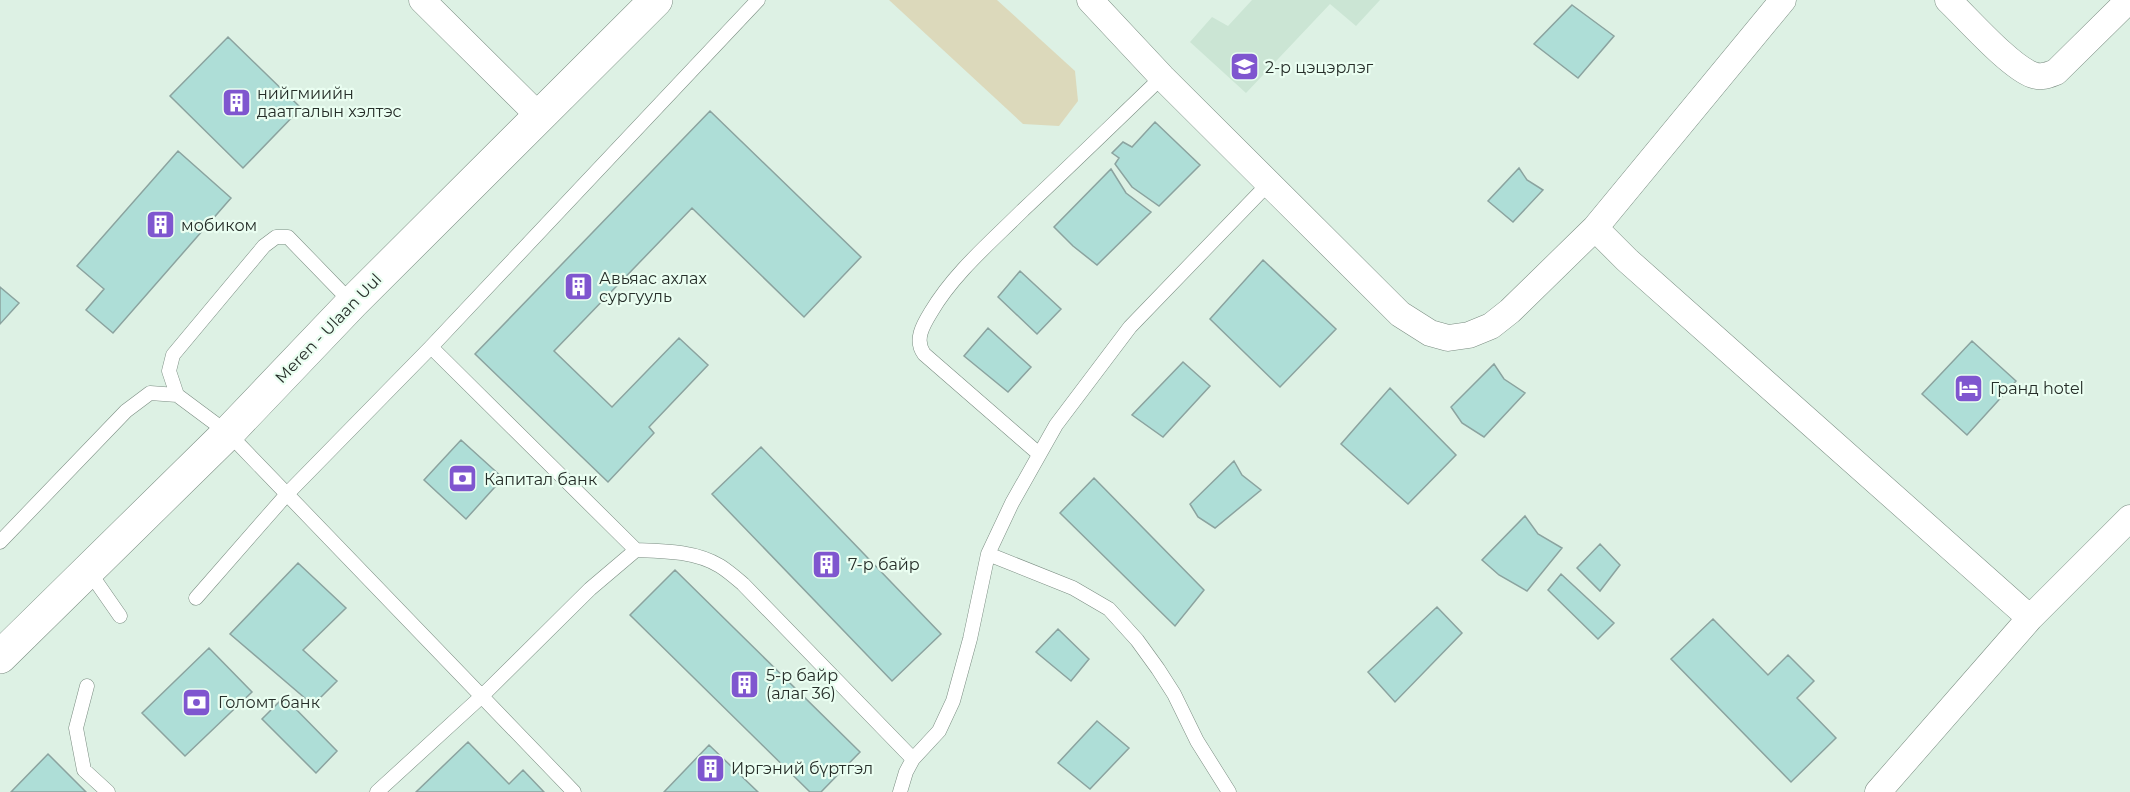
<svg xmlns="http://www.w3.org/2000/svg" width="2130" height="792" font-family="Montserrat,sans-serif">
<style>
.built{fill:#cbe5d4}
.green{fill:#dcd9bb}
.building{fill:#aeded7;stroke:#8ba39f;stroke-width:1.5}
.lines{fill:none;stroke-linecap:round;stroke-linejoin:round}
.lane-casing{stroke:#7b8d82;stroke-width:15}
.street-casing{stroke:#7b8d82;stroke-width:27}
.secondary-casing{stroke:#7b8d82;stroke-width:34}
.lane{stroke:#fff;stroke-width:14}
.street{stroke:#fff;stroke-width:26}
.secondary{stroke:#fff;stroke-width:33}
.labels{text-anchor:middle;stroke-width:4.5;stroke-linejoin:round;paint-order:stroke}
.poi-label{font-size:16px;fill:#262e29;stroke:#eafef1;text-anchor:start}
.street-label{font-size:16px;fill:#262e29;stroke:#eafef1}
</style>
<rect width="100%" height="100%" fill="#ddf1e4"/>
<path class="built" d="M 1252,0 L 1380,0 L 1356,26 L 1330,4 L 1246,93 L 1190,42 L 1212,17 L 1228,26 Z"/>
<path class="green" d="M 889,0 L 997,0 L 1075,71 L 1078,101 L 1059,126 L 1023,124 Z"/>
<path class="building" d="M 1572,5 L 1614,36 L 1578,78 L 1534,44 Z
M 228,37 L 301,108 L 243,168 L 170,96 Z
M 710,111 L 861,257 L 804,317 L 692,208 L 554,351 L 612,407 L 679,338 L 708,365 L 649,427 L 654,433 L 608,482 L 475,354 Z
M 1155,122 L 1200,165 L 1159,206 L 1132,187 L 1115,164 L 1119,158 L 1112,153 L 1123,142 L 1132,147 Z
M 178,151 L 231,198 L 113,333 L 86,310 L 104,289 L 77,266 Z
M 1519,168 L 1527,180 L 1543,190 L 1513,222 L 1488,201 Z
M 1111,169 L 1126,193 L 1151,212 L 1097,265 L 1073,246 L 1054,227 Z
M 1263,260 L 1336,329 L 1280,387 L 1210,319 Z
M 1020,271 L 1061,309 L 1037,334 L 998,297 Z
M 0,287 L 19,303 L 0,324 Z
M 988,328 L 1031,367 L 1008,392 L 964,356 Z
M 1972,341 L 2016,381 L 1967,435 L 1922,394 Z
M 1183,362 L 1210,386 L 1163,437 L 1132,415 Z
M 1494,364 L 1504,379 L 1525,393 L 1484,437 L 1462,423 L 1451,407 Z
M 1390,388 L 1456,455 L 1408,504 L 1341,444 Z
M 461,440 L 503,478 L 466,519 L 424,480 Z
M 761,447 L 941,634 L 892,681 L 712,494 Z
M 1234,461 L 1242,475 L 1261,490 L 1215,528 L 1198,517 L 1190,504 Z
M 1094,478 L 1204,590 L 1175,626 L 1060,513 Z
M 1525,516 L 1538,534 L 1562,548 L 1527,591 L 1499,575 L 1482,560 Z
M 1600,544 L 1620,565 L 1600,591 L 1577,568 Z
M 298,563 L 346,608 L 303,650 L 337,681 L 313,705 L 230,634 Z
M 675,570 L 860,752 L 821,792 L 810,792 L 630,615 Z
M 1561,574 L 1614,623 L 1598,639 L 1548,590 Z
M 1437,607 L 1462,633 L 1395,702 L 1368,672 Z
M 1713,619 L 1768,675 L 1788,655 L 1814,681 L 1797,698 L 1836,738 L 1791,782 L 1671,659 Z
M 1058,629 L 1089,659 L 1071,681 L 1036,652 Z
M 209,648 L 252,692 L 185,756 L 142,713 Z
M 284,697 L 337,751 L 316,773 L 262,719 Z
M 1097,721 L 1129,748 L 1090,789 L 1058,763 Z
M 468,742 L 509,784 L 523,770 L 544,792 L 416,792 Z
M 709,745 L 758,792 L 664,792 Z
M 48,754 L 86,792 L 11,792 Z"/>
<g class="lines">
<defs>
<path id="lane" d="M 431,347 L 636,550
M 177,395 L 169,371 L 173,355 L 264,246 L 276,237 L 288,237 L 352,303
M 1039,454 L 924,354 C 914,340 923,325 931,312 C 954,273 991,242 1023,210 C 1070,166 1116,121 1162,77
M 0,542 L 126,411 L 150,393 L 177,395 L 228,433 L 574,792
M 988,554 L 1073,588 L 1109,609 L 1137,640 L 1158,669 L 1174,694 L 1197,741 L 1229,792
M 88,570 L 120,616
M 196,598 L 287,494 L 431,347 L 758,0
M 87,686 L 76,728 L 84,770 L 108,792
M 377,792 L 482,696 L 590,589 L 636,550 C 664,551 695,551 720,566 C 728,571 736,578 743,584 L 913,759
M 900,792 L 906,772 L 913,759 L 939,731 L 953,701 L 970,639 L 988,554 L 1012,503 L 1056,425 L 1130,327 L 1269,183"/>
<path id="street" d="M 422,0 L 538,115
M 1090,0 L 1162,77 L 1400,314 L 1430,333 L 1448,338 L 1469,335 L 1491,326 L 1510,311 L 1595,228 L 1627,260 L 2030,618
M 1948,0 C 1968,19 2010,67 2033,75 C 2042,78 2048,75 2056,72 L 2129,0
M 1595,228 L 1783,0
M 1878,792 L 2030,618 L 2130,518"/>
<path id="secondary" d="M 0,657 L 228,433 L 352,303 L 656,0"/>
</defs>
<use href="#lane" class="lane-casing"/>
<use href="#street" class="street-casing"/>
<use href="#secondary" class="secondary-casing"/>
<use href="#lane" class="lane"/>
<use href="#street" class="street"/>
<use href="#secondary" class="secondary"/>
</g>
<defs>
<symbol id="school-square" viewBox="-11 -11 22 22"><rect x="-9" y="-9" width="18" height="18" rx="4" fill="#7f56cf" stroke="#eafef1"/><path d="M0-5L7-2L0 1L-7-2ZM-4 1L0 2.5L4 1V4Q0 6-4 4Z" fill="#fff"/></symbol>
<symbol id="building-square" viewBox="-11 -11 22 22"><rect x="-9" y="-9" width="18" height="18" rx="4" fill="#7f56cf" stroke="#eafef1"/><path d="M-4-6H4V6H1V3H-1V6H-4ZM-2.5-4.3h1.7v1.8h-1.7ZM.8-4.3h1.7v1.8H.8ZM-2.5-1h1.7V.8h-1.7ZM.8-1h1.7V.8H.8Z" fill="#fff"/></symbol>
<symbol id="hotel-square" viewBox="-11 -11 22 22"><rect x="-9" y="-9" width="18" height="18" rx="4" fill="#7f56cf" stroke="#eafef1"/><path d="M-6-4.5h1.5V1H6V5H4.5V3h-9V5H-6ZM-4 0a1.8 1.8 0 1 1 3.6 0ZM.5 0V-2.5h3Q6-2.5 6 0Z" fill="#fff"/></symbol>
<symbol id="bank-square" viewBox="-11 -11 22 22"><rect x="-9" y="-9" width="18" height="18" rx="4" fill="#7f56cf" stroke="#eafef1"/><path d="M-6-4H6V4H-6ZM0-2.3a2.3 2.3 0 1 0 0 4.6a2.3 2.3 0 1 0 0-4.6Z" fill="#fff"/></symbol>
</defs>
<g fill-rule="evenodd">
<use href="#school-square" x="1228" y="50" width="33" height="33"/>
<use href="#building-square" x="220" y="86" width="33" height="33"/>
<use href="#building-square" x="144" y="208" width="33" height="33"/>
<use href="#building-square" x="562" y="270" width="33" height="33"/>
<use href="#hotel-square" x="1952" y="372" width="33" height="33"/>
<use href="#bank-square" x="446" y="462" width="33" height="33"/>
<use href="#building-square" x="810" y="548" width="33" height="33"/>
<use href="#building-square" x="728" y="668" width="33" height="33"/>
<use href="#bank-square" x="180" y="686" width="33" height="33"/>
<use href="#building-square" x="694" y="752" width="33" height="33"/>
</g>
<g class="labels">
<g class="poi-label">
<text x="1265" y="73">2-р цэцэрлэг</text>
<text x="257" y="99">нийгмиийн<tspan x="257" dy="18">даатгалын хэлтэс</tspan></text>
<text x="181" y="231">мобиком</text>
<text x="599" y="284">Авьяас ахлах<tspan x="599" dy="18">сургууль</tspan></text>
<text x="1990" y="394">Гранд hotel</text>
<text x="484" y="485">Капитал банк</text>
<text x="848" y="570">7-р байр</text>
<text x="766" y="681">5-р байр<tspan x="766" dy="18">(алаг 36)</tspan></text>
<text x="218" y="708">Голомт банк</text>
<text x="731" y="774">Иргэний бүртгэл</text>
</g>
<g class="street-label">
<text transform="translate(328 328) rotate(-46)" y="6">Meren - Ulaan Uul</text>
</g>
</g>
</svg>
